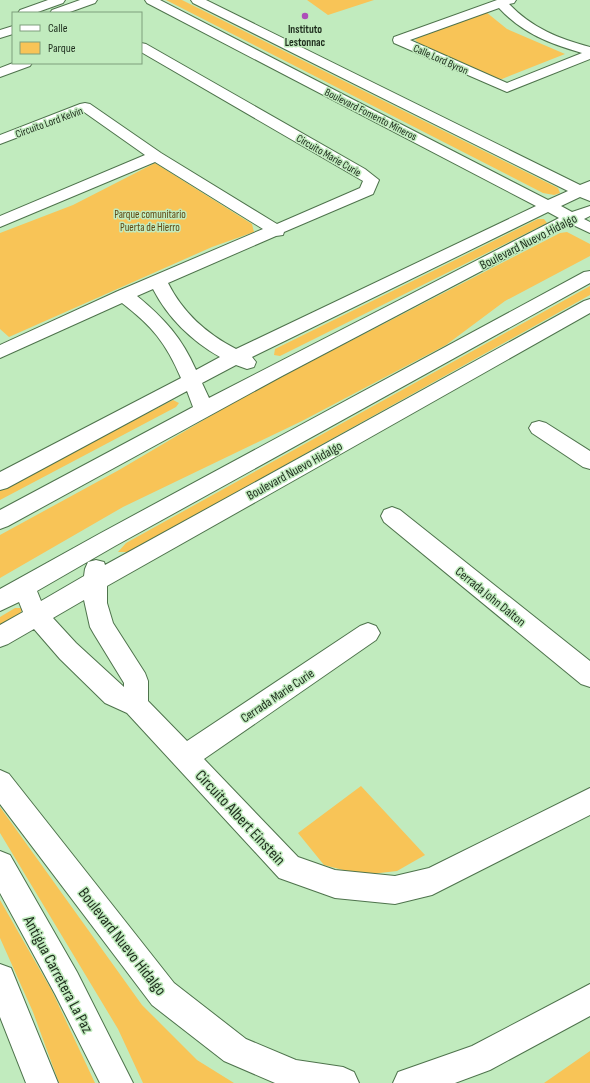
<svg xmlns="http://www.w3.org/2000/svg" width="590" height="1083" font-family="'Sofia Sans Condensed',sans-serif">
<style>
.green{fill:#f8c457}
.lines{fill:none;stroke-linecap:round;stroke-linejoin:round}
.minor-casing{stroke:#4e734c;stroke-width:2}
.major-casing{stroke:#4e734c;stroke-width:2}
.minor{fill:#fff;fill-rule:evenodd}
.major{fill:#fff;fill-rule:evenodd}
.poi-dot{fill:#ad4fb9;stroke:#c1ebbe;stroke-width:1.5}
.labels{text-anchor:middle;stroke-width:3;stroke-linejoin:round;paint-order:stroke}
.far-poi-label{font-size:11px;font-weight:bold;fill:#1d2c1c;stroke:#c1ebbe}
.far-street-label{font-size:11px;fill:#1d2c1c;stroke:#c1ebbe}
.far-park-label{font-size:11px;fill:#5f4713;stroke:#c1ebbe}
.street-label{font-size:13px;fill:#1d2c1c;stroke:#c1ebbe}
.near-street-label{font-size:16px;fill:#1d2c1c;stroke:#c1ebbe}
</style>
<rect width="100%" height="100%" fill="#c1ebbe"/>
<path class="green" d="M 166,0 L 182,0 L 558,188 L 560,193 L 554,195 L 543,193 Z
M 307,0 L 374,0 L 328,15 Z
M 486,12 L 507,29 L 565,54 L 502,79 L 494,78 L 424,47 L 415,40 L 419,37 Z
M 155,163 L 252,224 L 254,232 L 212,247 L 9,337 L 0,329 L 0,233 L 73,205 Z
M 538,219 L 544,219 L 547,223 L 280,356 L 274,355 L 275,349 Z
M 567,232 L 590,244 L 590,256 L 505,301 L 446,345 L 302,421 L 123,507 L 0,578 L 0,535 L 119,470 L 246,395 L 560,233 Z
M 590,286 L 590,295 L 129,552 L 118,552 L 126,543 Z
M 173,400 L 179,403 L 176,407 L 0,500 L 0,490 Z
M 15,608 L 23,608 L 20,614 L 0,626 L 0,617 Z
M 361,786 L 425,855 L 397,871 L 362,875 L 324,865 L 298,833 Z
M 0,807 L 142,1005 L 197,1060 L 234,1083 L 143,1083 L 118,1029 L 0,833 Z
M 0,900 L 52,991 L 95,1083 L 59,1083 L 33,1012 L 0,938 Z
M 590,1051 L 590,1083 L 544,1083 Z"/>
<g class="lines">
<defs>
<path id="minor" d="M 48,0 L 65,0 L 63,3 L 35,13 L 18,13 L 20,10 Z
M 80,0 L 97,0 L 95,3 L 67,13 L 50,13 L 52,10 Z
M 145,0 L 160,0 L 548,200 L 568,191 L 193,3 L 191,0 L 206,0 L 580,185 L 590,181 L 590,201 L 580,197 L 561,206 L 572,212 L 590,206 L 590,216 L 584,219 L 590,222 L 590,233 L 571,224 L 282,376 L 8,526 L 0,529 L 0,510 L 193,407 L 187,391 L 7,488 L 0,490 L 0,472 L 181,378 C 166,343 152,326 122,303 L 0,358 L 0,345 L 118,291 L 263,229 L 155,162 L 0,227 L 0,216 L 145,155 L 84,112 L 0,144 L 0,135 L 80,104 L 85,103 L 90,104 L 161,153 L 277,224 L 360,188 L 363,181 L 141,52 L 141,43 L 146,44 L 365,169 L 379,180 L 373,194 L 284,232 L 283,235 L 276,236 L 168,283 C 183,313 207,334 236,349 L 536,206 L 147,3 ZM 548,212 L 559,218 L 209,398 L 202,383 L 236,365 L 247,369 L 254,367 L 256,362 L 252,357 ZM 153,289 C 168,318 192,341 220,357 L 196,370 C 182,338 164,318 137,296 Z
M 497,0 L 516,0 L 514,3 L 509,4 C 532,28 559,39 590,47 L 590,59 L 507,92 L 394,43 L 393,40 L 394,37 ZM 499,8 C 522,33 550,44 582,53 L 507,83 L 410,40 Z
M 13,26 L 13,34 L 0,38 L 0,30 Z
M 13,63 L 32,63 L 30,66 L 0,77 L 0,68 Z
M 590,271 L 590,283 L 115,546 L 37,591 L 41,601 L 84,576 L 85,569 L 88,562 L 96,560 L 104,562 L 105,565 L 584,301 L 590,299 L 590,313 L 107,586 L 107,603 L 113,623 L 145,673 L 148,681 L 148,701 L 187,741 L 360,626 L 368,623 L 376,626 L 380,633 L 376,640 L 204,759 L 298,857 L 335,870 L 395,876 L 429,868 L 590,788 L 590,815 L 432,895 L 395,904 L 335,898 L 279,878 L 127,713 L 105,703 L 60,659 L 34,629 L 8,644 L 0,647 L 0,625 L 23,612 L 19,602 L 0,611 L 0,589 L 99,534 L 584,272 ZM 84,600 L 90,627 L 94,634 L 124,683 L 124,687 L 76,643 L 53,618 Z
M 539,421 L 546,423 L 590,451 L 590,469 L 583,467 L 532,433 L 529,428 L 532,423 Z
M 392,507 L 400,510 L 590,661 L 590,687 L 581,684 L 384,522 L 381,516 L 384,510 Z
M 0,770 L 9,774 L 174,983 L 246,1039 L 296,1060 L 343,1067 L 354,1072 L 359,1083 L 275,1083 L 224,1061 L 152,1005 L 0,804 Z
M 590,984 L 590,1016 L 490,1070 L 455,1083 L 393,1083 L 398,1072 L 472,1046 Z"/>
<path id="major" d="M 0,851 L 10,855 L 77,972 L 133,1083 L 100,1083 L 55,994 L 0,893 Z
M 0,964 L 11,968 L 58,1083 L 26,1083 L 0,1017 Z"/>
</defs>
<use href="#minor" class="minor-casing"/>
<use href="#major" class="major-casing"/>
<use href="#minor" class="minor"/>
<use href="#major" class="major"/>
</g>
<circle class="poi-dot" cx="305" cy="16" r="4"/>
<g class="labels">
<g class="far-poi-label">
<text x="305" y="33">Instituto<tspan x="305" dy="13">Lestonnac</tspan></text>
</g>
<g class="far-street-label">
<text transform="translate(441 59) rotate(24)" y="4">Calle Lord Byron</text>
<text transform="translate(371 114) rotate(27)" y="4">Boulevard Fomento Mineros</text>
<text transform="translate(49 122) rotate(-20)" y="4">Circuito Lord Kelvin</text>
<text transform="translate(329 155) rotate(30)" y="4">Circuito Marie Curie</text>
</g>
<g class="far-park-label">
<text x="150" y="218">Parque comunitario<tspan x="150" dy="13">Puerta de Hierro</tspan></text>
</g>
<g class="street-label">
<text transform="translate(528 241) rotate(-27)" y="5">Boulevard Nuevo Hidalgo</text>
<text transform="translate(294 470) rotate(-29)" y="5">Boulevard Nuevo Hidalgo</text>
<text transform="translate(491 596) rotate(39)" y="5">Cerrada John Dalton</text>
<text transform="translate(277 695) rotate(-34)" y="5">Cerrada Marie Curie</text>
</g>
<g class="near-street-label">
<text transform="translate(241 817) rotate(47)" y="6">Circuito Albert Einstein</text>
<text transform="translate(123 941) rotate(52)" y="6">Boulevard Nuevo Hidalgo</text>
<text transform="translate(59 974) rotate(62)" y="6">Antigua Carretera La Paz</text>
</g>
</g>
<rect x="12" y="12" width="130" height="52" fill="#c1ebbe" stroke="#7f9f7d"/>
<rect x="20" y="25" width="20" height="6" fill="#ffffff" stroke="#7f9f7d"/>
<text x="48" y="32" font-size="12" fill="#1d2c1c">Calle</text>
<rect x="20" y="42" width="20" height="12" fill="#f8c457" stroke="#7f9f7d"/>
<text x="48" y="52" font-size="12" fill="#1d2c1c">Parque</text>
</svg>
